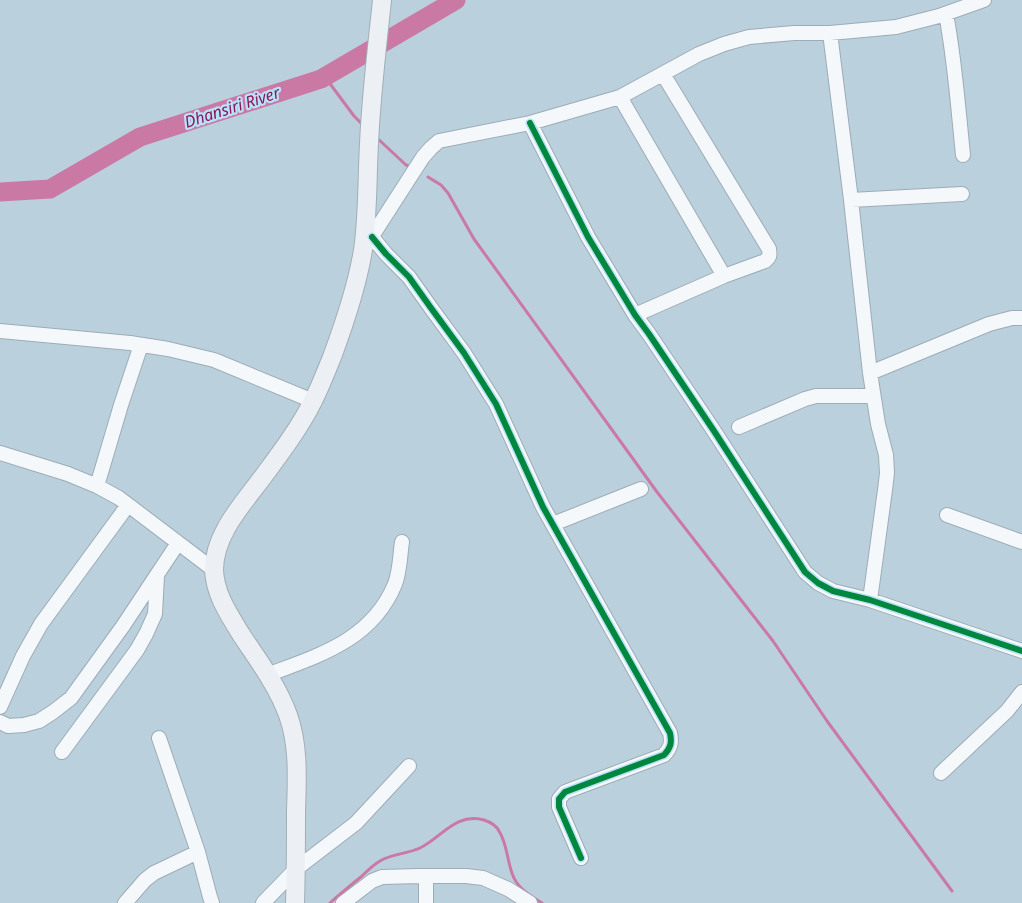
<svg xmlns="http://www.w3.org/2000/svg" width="1022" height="903" font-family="'Noto Sans',sans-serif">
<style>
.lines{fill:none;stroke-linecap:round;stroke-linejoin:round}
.stream{stroke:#ca78a4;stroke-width:3}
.river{stroke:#ca78a4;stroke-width:19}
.minor-casing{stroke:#9cacb6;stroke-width:16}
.major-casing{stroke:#a2aeb5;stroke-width:20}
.minor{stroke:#f5f8fa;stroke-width:14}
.major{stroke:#eceff4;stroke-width:18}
.cycleway-casing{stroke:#b8e1f9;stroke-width:9}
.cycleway{stroke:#00873e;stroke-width:6}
.labels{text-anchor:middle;stroke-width:4.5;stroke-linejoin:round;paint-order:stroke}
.water-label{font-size:16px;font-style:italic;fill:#8a1654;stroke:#b8e1f9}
</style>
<rect width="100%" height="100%" fill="#bbd0dd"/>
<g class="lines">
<path class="stream" d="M 325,77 L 354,116 L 364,126
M 376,137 L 406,165 L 411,167
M 428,177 L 441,185 L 448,193 L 474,239 L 657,492 L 773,641 L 827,721 L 952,891
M 330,903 C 340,894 351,885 362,876 C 367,871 373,865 380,861 C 391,854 407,854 420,848 C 441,838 456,812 484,820 C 490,822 496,825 499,831 C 508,845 507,864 514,878 C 519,889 532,897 542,903"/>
<path class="river" d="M 0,192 L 50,189 L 140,137 L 321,79 L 456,0"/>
<defs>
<path id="minor" d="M 946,14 C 955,61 958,107 963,155
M 830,33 L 851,200 L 870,373 L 878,424 L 886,455 L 887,473 L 885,490 L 870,600
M 620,97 L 724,276
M 530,123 L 588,237 L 635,315 L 649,334 L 714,431 L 805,572 L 818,583 L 833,591 L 870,600 L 1022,651
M 851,200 L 962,194
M 372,237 L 386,254 L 409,277 L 431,308 L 464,353 L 496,404 L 543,507 L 670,733 C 672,742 671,748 664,755 L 565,792 L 559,799 L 559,807 L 581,858
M 367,244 L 423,157 L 431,148 L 439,141 L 530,123 L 620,97 L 699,54 L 724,44 L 749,37 L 794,33 L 830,33 L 896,27 L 939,16 L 984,0
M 635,315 L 724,276 L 765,261 C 770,257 770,255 769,249 L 663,74
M 0,331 L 130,343 L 168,349 L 214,360 L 313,401
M 870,373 L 989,324 L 1012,318 L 1022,318
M 739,427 L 805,399 L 816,396 L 873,396
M 0,453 L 68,474 L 97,486 L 119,498 L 214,570
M 97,486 L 121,405 L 141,345
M 947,515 L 1022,542
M 553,524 L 641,489
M 267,675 C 320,655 372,640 395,584 C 400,571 400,555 402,542
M 0,707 L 23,656 L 41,624 L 128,505
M 0,722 L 8,726 L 24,725 L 39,721 L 53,712 L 71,698 L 123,626 L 178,543
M 159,738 L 198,852 L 210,897 L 212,903
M 62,752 L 137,650 L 146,634 L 155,614 L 157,576
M 941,773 L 1007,711 L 1022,692
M 426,876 L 426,903
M 125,903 L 145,880 L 154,873 L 198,852
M 263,903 L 296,869 L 356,823 L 409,766
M 343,903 L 372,881 L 382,877 L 419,876 L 466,876 L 483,878 L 508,889 L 530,903"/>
<path id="major" d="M 295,903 C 296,872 296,842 296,811 C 297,780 299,745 288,715 C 278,687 259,661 242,636 C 230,616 215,595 214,570 C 214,533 244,503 265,474 C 282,451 300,427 313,401 C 320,387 326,372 332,357 C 345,322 357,287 363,250 C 368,215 367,180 369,144 C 371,96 377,48 382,0"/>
</defs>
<use href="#minor" class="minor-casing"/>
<use href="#major" class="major-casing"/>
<use href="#minor" class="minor"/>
<use href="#major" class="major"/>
<defs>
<path id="cycleway" d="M 530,123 L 588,237 L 635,315 L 649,334 L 714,431 L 805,572 L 818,583 L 833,591 L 870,600 L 1022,651
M 372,237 L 386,254 L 409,277 L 431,308 L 464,353 L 496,404 L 543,507 L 670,733 C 672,742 671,748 664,755 L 565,792 L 559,799 L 559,807 L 581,858"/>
</defs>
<use href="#cycleway" class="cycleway-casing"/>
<use href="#cycleway" class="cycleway"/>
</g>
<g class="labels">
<g class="water-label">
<text transform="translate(232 107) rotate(-18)" y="6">Dhansiri River</text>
</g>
</g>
</svg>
